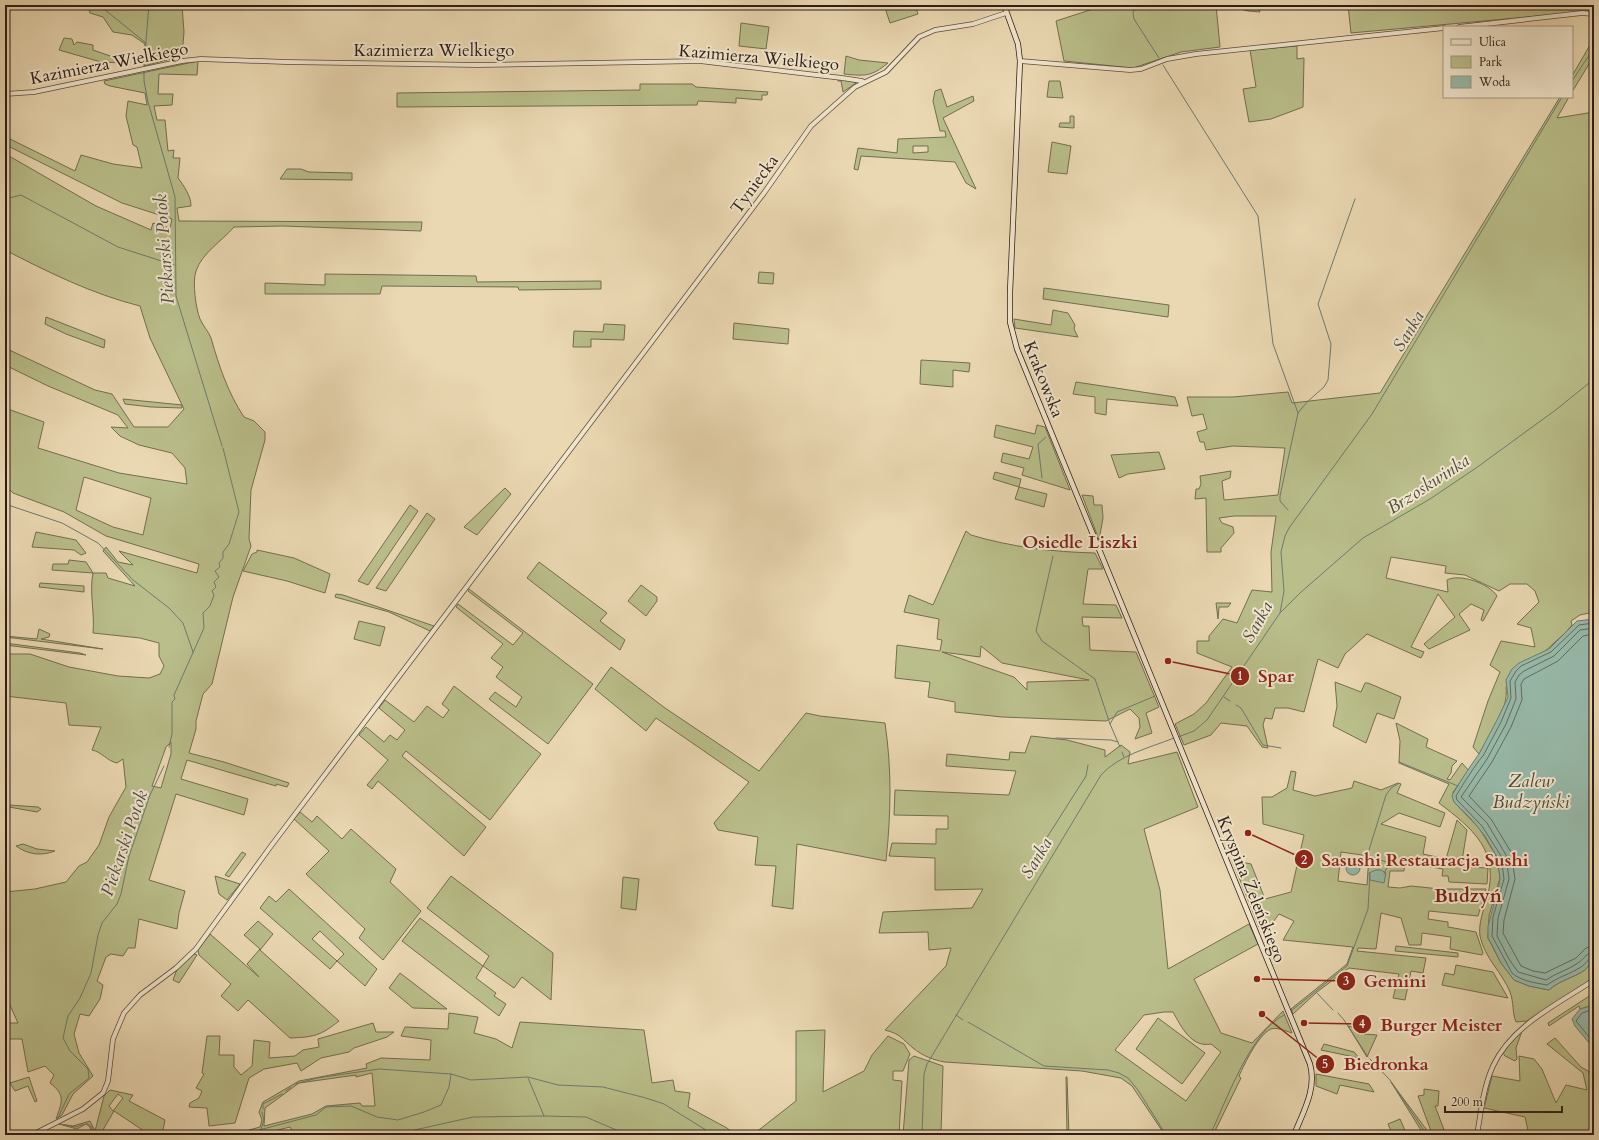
<svg xmlns="http://www.w3.org/2000/svg" width="1599" height="1140" font-family="Cardo,serif">
<style>
.green{fill:#b9be8a;stroke:#736e50;fill-rule:evenodd}
.water{fill:#98baaa;stroke:#6d7b6f}
.lines{fill:none;stroke-linecap:round;stroke-linejoin:round}
.shore{stroke:#626c60;stroke-width:1}
.stream{stroke:#6d7b6f;stroke-width:1}
.tertiary-casing{stroke:#5c4c3e;stroke-width:5.5}
.secondary-casing{stroke:#2d1d17;stroke-width:6}
.tertiary{stroke:#f1e6cd;stroke-width:4}
.secondary{stroke:#f1e6cd;stroke-width:4.5}
.labels{text-anchor:middle;stroke-width:4;stroke-linejoin:round;paint-order:stroke}
.street-label{font-size:17px;fill:#2d1d17;stroke:#f1e6cd}
.water-label{font-size:18px;font-style:italic;fill:#4d4c43;stroke:#f1e6cd}
.neighbourhood-label{font-size:18px;font-weight:bold;fill:#7a1f14;stroke:#f1e6cd}
.quarter-label{font-size:19px;font-weight:bold;fill:#7a1f14;stroke:#f1e6cd}
.leader{fill:none;stroke:#8f2418;stroke-width:1.5}
.callout-dot{fill:#8f2418;stroke:#f1e6cd;stroke-width:1.5}
.mark-label{font-size:12px;text-anchor:middle;font-weight:bold;fill:#fff}
.callout-label{font-size:18px;text-anchor:middle;font-weight:bold;fill:#8f2418;stroke:#f1e6cd;stroke-width:4;stroke-linejoin:round;paint-order:stroke}
</style>
<rect width="100%" height="100%" fill="#ead8b2"/>
<filter id="stains"><feTurbulence type="fractalNoise" baseFrequency=".005" numOctaves="4"/><feColorMatrix values="0 0 0 0 .2 0 0 0 0 .09 0 0 0 0 .02 0 0 0 .5 -.17"/></filter>
<radialGradient id="worn" r=".72"><stop offset=".6" stop-color="#630" stop-opacity="0"/><stop offset="1" stop-color="#630" stop-opacity=".3"/></radialGradient>
<path class="green" d="M 88,5 L 182,5 L 184,32 L 182,56 L 144,66 L 145,44 L 132,35 L 113,32 L 103,17 L 90,13 Z
M 884,5 L 915,5 L 918,14 L 890,23 Z
M 1093,5 L 1216,5 L 1220,47 L 1181,52 L 1133,68 L 1064,61 L 1056,21 L 1093,9 Z
M 1226,5 L 1257,5 L 1260,12 L 1248,11 Z
M 1348,5 L 1594,5 L 1594,11 L 1351,33 Z
M 741,23 L 769,27 L 766,49 L 739,46 Z
M 64,38 L 72,39 L 74,45 L 77,42 L 93,45 L 93,50 L 122,60 L 122,63 L 101,62 L 59,50 Z
M 1594,38 L 1594,56 L 1572,92 L 1572,76 Z
M 1297,46 L 1297,59 L 1304,58 L 1303,107 L 1271,119 L 1249,122 L 1243,89 L 1256,87 L 1250,50 Z
M 846,56 L 859,60 L 888,63 C 871,77 865,76 844,74 Z
M 198,61 L 197,75 L 159,74 L 158,94 L 173,94 L 172,105 L 154,106 L 157,120 L 165,120 L 168,151 L 174,150 L 173,158 L 180,158 L 178,178 C 184,186 191,196 191,206 L 177,208 L 179,221 L 422,222 L 421,231 L 283,226 L 234,227 C 222,241 202,253 196,271 C 192,282 196,309 200,319 C 203,326 209,332 211,338 C 219,366 228,393 244,417 L 254,421 L 265,432 L 265,440 L 251,490 L 249,539 L 251,546 L 233,597 L 212,684 L 203,694 L 196,721 L 196,729 L 189,753 L 224,762 L 289,783 L 287,787 L 276,784 L 276,786 L 187,760 L 181,779 L 248,799 L 244,815 L 176,794 L 149,880 L 185,891 L 179,913 L 177,929 L 139,919 L 135,948 L 128,948 L 123,956 L 111,954 L 106,957 L 97,981 L 103,985 L 100,999 L 89,1016 L 80,1014 L 74,1034 L 79,1053 L 93,1076 L 73,1094 L 62,1115 L 56,1119 C 62,1102 66,1095 50,1083 L 54,1075 L 45,1066 L 28,1072 L 22,1039 L 5,1039 L 5,1023 L 18,1023 L 9,1003 L 5,1003 L 5,892 L 35,889 L 66,882 L 79,866 L 87,862 L 99,845 L 109,817 L 126,787 L 123,759 L 117,763 C 107,761 102,752 92,750 L 101,727 L 69,725 L 66,703 L 5,696 L 5,654 L 30,654 L 69,667 L 118,676 L 149,678 L 160,674 L 164,666 L 159,656 L 159,643 L 140,638 L 93,633 C 95,613 89,592 93,573 L 52,570 L 53,564 L 68,564 L 69,560 L 86,562 L 93,573 L 106,573 L 108,578 L 135,586 L 103,551 L 106,547 L 118,562 L 133,565 L 119,551 L 197,573 L 199,564 L 106,536 L 64,512 L 13,493 L 5,485 L 5,408 L 44,422 L 38,448 L 119,473 L 187,484 L 185,468 L 172,453 L 139,445 L 120,436 L 111,427 L 128,428 L 118,415 L 48,386 L 5,365 L 5,348 L 95,390 L 112,394 L 134,427 L 168,427 L 184,409 L 150,338 L 140,306 C 92,294 48,272 5,250 L 5,96 L 9,97 L 8,138 L 75,171 L 81,155 L 113,164 L 142,168 L 137,147 L 133,145 L 126,116 L 128,101 L 147,105 L 145,93 L 110,86 L 105,84 L 104,81 ZM 8,146 L 122,203 L 172,219 L 170,228 L 153,223 L 151,230 L 96,206 L 9,156 ZM 84,477 L 151,498 L 143,535 L 113,527 L 76,510 ZM 171,742 L 171,754 L 161,788 L 152,786 L 166,747 Z
M 838,79 L 855,82 L 856,83 L 843,92 L 841,81 L 838,81 Z
M 1049,81 L 1060,81 L 1063,98 L 1047,97 Z
M 640,84 L 692,84 L 696,87 L 768,92 L 767,95 L 762,95 L 762,100 L 736,98 L 736,103 L 698,101 L 697,105 L 397,107 L 397,93 L 640,90 Z
M 941,89 L 947,107 L 973,96 L 974,101 L 943,118 L 976,189 L 966,183 L 955,162 L 861,156 L 858,170 L 854,169 L 858,148 L 897,153 L 898,139 L 946,137 L 945,131 L 940,131 L 933,101 L 935,91 ZM 913,146 L 928,146 L 928,152 L 913,153 Z
M 1560,97 L 1569,97 L 1557,118 L 1594,112 L 1594,612 L 1580,615 L 1571,621 L 1572,625 L 1566,632 L 1506,687 C 1509,710 1490,735 1479,754 L 1473,747 L 1488,701 L 1500,672 L 1490,665 L 1501,641 L 1535,647 L 1531,628 L 1517,624 L 1539,602 L 1535,591 L 1527,584 L 1510,584 L 1499,591 L 1465,575 L 1445,573 L 1446,566 L 1391,557 L 1386,578 L 1448,592 L 1447,580 C 1460,573 1490,584 1497,596 L 1483,621 L 1481,620 L 1484,610 L 1471,604 L 1459,614 L 1470,630 L 1429,649 L 1424,644 L 1455,617 L 1438,594 L 1411,647 L 1424,652 L 1421,658 L 1367,634 L 1345,654 L 1338,668 L 1318,659 L 1304,712 L 1288,708 L 1275,708 L 1272,719 L 1265,718 L 1263,725 L 1268,748 L 1262,747 L 1247,726 L 1221,723 L 1211,735 L 1184,745 L 1175,724 L 1194,714 L 1206,703 L 1232,667 L 1197,653 L 1197,641 L 1209,641 L 1209,636 L 1223,619 L 1237,623 L 1252,590 L 1272,592 L 1271,552 L 1276,516 L 1234,516 L 1219,518 L 1222,523 L 1233,527 L 1234,533 L 1221,548 L 1221,552 L 1207,552 L 1206,498 L 1195,499 L 1196,489 L 1199,489 L 1201,484 L 1200,476 L 1231,471 L 1230,478 L 1222,481 L 1224,500 L 1278,495 L 1285,448 L 1233,446 L 1206,450 L 1204,442 L 1200,442 L 1197,432 L 1207,429 L 1203,414 L 1192,416 L 1187,397 L 1233,397 L 1288,392 L 1292,403 L 1380,393 Z
M 1070,116 L 1074,116 L 1074,128 L 1059,127 L 1060,123 L 1070,123 Z
M 1052,142 L 1071,146 L 1067,174 L 1048,172 Z
M 287,169 L 301,169 L 309,172 L 352,173 L 352,180 L 280,179 Z
M 759,272 L 774,273 L 773,284 L 758,283 Z
M 325,274 L 476,276 L 477,282 L 601,281 L 601,289 L 519,290 L 518,287 L 382,286 L 380,294 L 265,294 L 265,283 L 325,285 Z
M 1044,288 L 1169,305 L 1168,317 L 1043,299 Z
M 1053,310 L 1068,313 L 1075,325 L 1074,329 L 1078,337 L 1015,328 L 1014,319 L 1051,325 Z
M 46,317 L 105,340 L 104,348 L 66,334 L 45,324 Z
M 734,323 L 789,329 L 788,344 L 733,339 Z
M 604,324 L 625,325 L 624,340 L 591,339 L 591,347 L 573,347 L 574,331 L 603,332 Z
M 921,360 L 970,363 L 969,372 L 953,370 L 953,387 L 920,384 Z
M 1076,382 L 1175,397 L 1178,406 L 1107,399 L 1106,415 L 1095,413 L 1095,397 L 1073,394 Z
M 123,399 L 182,405 L 182,408 L 151,407 L 125,404 Z
M 996,425 L 1035,434 L 1037,425 L 1045,427 L 1070,490 L 1022,475 L 1024,468 L 1001,462 L 1003,453 L 1029,459 L 1033,447 L 994,437 Z
M 1159,452 L 1165,469 L 1128,474 L 1119,478 L 1111,455 Z
M 995,472 L 1021,479 L 1019,487 L 1047,494 L 1044,507 L 1015,499 L 1019,487 L 993,479 Z
M 505,488 L 511,494 L 477,535 L 464,527 Z
M 1082,495 L 1093,496 L 1094,505 L 1102,505 L 1103,518 L 1099,540 Z
M 410,505 L 418,511 L 368,585 L 358,581 Z
M 427,513 L 435,519 L 386,591 L 376,588 Z
M 966,531 L 971,535 C 1011,547 1053,552 1095,553 L 1103,569 L 1088,569 L 1083,604 L 1116,605 L 1122,618 L 1082,617 L 1083,626 L 1089,626 L 1090,650 L 1136,652 L 1159,707 L 1146,713 L 1152,733 L 1135,739 L 1140,727 L 1139,718 L 1130,709 L 1106,721 L 1002,717 L 955,712 L 955,702 L 928,697 L 930,682 L 895,678 L 897,645 L 940,651 L 942,640 L 937,639 L 939,619 L 904,612 L 909,595 L 933,605 ZM 981,646 L 1002,663 L 1089,680 L 1027,682 L 1027,690 L 1014,677 L 942,652 L 980,657 Z
M 36,532 L 76,540 L 86,553 L 81,555 L 74,550 L 32,547 Z
M 257,550 L 294,558 L 330,574 L 325,593 L 287,581 L 243,571 L 252,554 L 257,552 Z
M 539,562 L 607,613 L 600,621 L 625,640 L 620,650 L 527,578 Z
M 40,583 L 84,586 L 84,592 L 39,587 Z
M 641,585 L 657,597 L 657,601 L 646,616 L 628,601 Z
M 469,589 L 593,684 L 548,744 L 489,699 L 495,692 L 516,707 L 522,697 L 496,677 L 503,667 L 491,658 L 503,644 L 456,607 L 458,604 L 513,645 L 523,633 L 468,591 Z
M 336,594 L 343,595 L 434,626 L 430,631 L 389,612 L 335,597 Z
M 1216,603 L 1231,603 L 1228,607 L 1219,607 L 1218,619 Z
M 359,621 L 385,627 L 380,646 L 354,639 Z
M 39,629 L 50,634 L 49,637 L 41,639 L 103,649 L 5,637 L 5,636 L 37,639 Z
M 5,643 L 80,653 L 86,655 L 5,645 Z
M 611,667 L 665,708 L 759,771 L 806,713 L 820,716 L 885,723 C 892,771 891,813 886,861 L 797,844 L 793,909 L 772,906 L 776,866 L 755,865 L 758,837 L 718,830 L 714,823 L 749,782 L 656,718 L 646,731 L 595,689 Z
M 1335,682 L 1361,692 L 1365,683 L 1368,683 L 1401,697 L 1394,719 L 1377,713 L 1366,743 L 1333,726 L 1337,706 Z
M 454,686 L 541,754 L 490,820 L 406,751 L 402,756 L 486,827 L 464,856 L 378,781 L 372,789 L 367,785 L 388,760 L 359,735 L 366,727 L 384,742 L 390,735 L 397,740 L 405,730 L 379,708 L 385,700 L 414,722 L 427,706 L 443,718 L 449,710 L 442,704 Z
M 1396,723 L 1428,739 L 1426,747 L 1457,761 L 1452,766 L 1451,773 L 1447,779 L 1450,780 L 1462,763 L 1469,771 L 1453,792 L 1454,802 L 1479,828 L 1497,857 L 1500,878 L 1489,916 L 1488,938 L 1501,963 L 1514,980 L 1529,986 L 1549,990 C 1560,980 1573,978 1585,970 C 1588,967 1590,963 1594,961 L 1594,978 L 1527,1021 L 1516,1022 C 1512,1013 1514,1002 1510,992 C 1502,972 1485,959 1480,936 C 1478,924 1484,909 1487,898 C 1500,850 1473,829 1439,803 L 1449,784 L 1399,763 L 1400,741 Z
M 1031,736 L 1067,740 L 1105,750 L 1105,757 L 1121,745 L 1130,752 L 1128,764 L 1177,752 L 1198,807 L 1144,829 L 1160,890 L 1168,969 L 1249,924 L 1258,944 L 1194,979 L 1221,1033 L 1252,1043 L 1283,1011 L 1292,1033 C 1286,1031 1277,1027 1271,1029 C 1258,1035 1245,1063 1239,1076 L 1241,1078 L 1213,1135 L 1165,1135 L 1132,1086 L 1121,1078 L 1082,1071 L 945,1062 C 933,1060 923,1056 913,1048 C 902,1039 901,1034 885,1030 L 946,966 L 951,948 L 929,950 L 928,932 L 879,933 L 883,912 L 972,908 L 983,889 L 935,890 L 935,858 L 889,856 L 892,843 L 936,844 L 936,829 L 948,829 L 948,816 L 894,815 L 895,790 L 1009,795 L 1016,771 L 946,766 L 947,754 L 1009,760 L 1010,752 L 1025,753 ZM 1164,1012 L 1173,1012 C 1181,1026 1191,1048 1211,1044 L 1221,1052 L 1186,1101 L 1115,1050 L 1144,1015 Z
M 1291,771 L 1296,772 L 1293,790 L 1315,796 L 1352,788 L 1354,781 L 1381,790 L 1398,783 L 1401,784 L 1397,793 L 1445,813 L 1440,827 L 1399,813 L 1381,824 L 1426,837 L 1423,854 L 1446,859 L 1457,820 L 1467,830 L 1461,867 L 1488,868 L 1487,884 L 1449,882 L 1448,876 L 1442,876 L 1443,869 L 1405,862 L 1404,871 L 1390,871 L 1388,887 L 1400,888 L 1411,886 L 1440,889 L 1486,889 L 1478,916 L 1429,911 L 1428,919 L 1448,922 L 1448,927 L 1476,932 L 1483,953 L 1482,955 L 1450,949 L 1451,937 L 1422,933 L 1421,945 L 1409,945 L 1401,918 L 1381,913 L 1376,949 L 1358,948 L 1357,951 L 1426,958 L 1423,973 L 1411,971 L 1405,1000 L 1393,998 L 1399,974 L 1349,968 L 1317,992 L 1293,1014 L 1291,1009 L 1347,964 L 1353,947 L 1283,940 L 1294,921 L 1279,914 L 1273,922 L 1259,927 L 1232,860 L 1251,864 L 1265,899 L 1291,892 L 1304,835 L 1263,824 L 1262,797 L 1272,797 L 1287,788 ZM 1341,852 L 1369,856 L 1367,885 L 1338,881 Z
M 9,805 L 38,807 L 41,809 L 37,812 L 9,807 Z
M 300,812 L 312,822 L 317,816 L 342,839 L 351,829 L 396,869 L 390,882 L 421,911 L 383,960 L 359,938 L 365,929 L 306,874 L 329,851 L 294,819 Z
M 23,844 L 37,849 L 55,851 C 42,856 28,855 16,846 Z
M 242,852 L 246,854 L 229,877 L 225,875 Z
M 215,876 L 240,884 L 227,900 L 219,894 Z
M 451,876 L 553,953 L 551,1000 L 522,977 L 514,988 L 483,966 L 476,978 L 496,993 L 494,996 L 506,1004 L 499,1016 L 402,941 L 420,918 L 483,966 L 489,956 L 427,908 Z
M 623,877 L 639,879 L 636,910 L 621,908 Z
M 289,889 L 377,969 L 365,986 L 337,961 L 330,969 L 260,908 L 269,896 L 276,902 ZM 320,931 L 344,954 L 337,961 L 312,939 Z
M 258,921 L 273,934 L 260,950 L 339,1021 C 320,1036 314,1037 290,1038 L 248,1000 L 238,1011 L 221,996 L 231,984 L 199,955 L 198,950 L 210,934 L 259,977 L 247,964 L 260,949 L 244,935 Z
M 1396,946 L 1458,953 L 1458,957 L 1395,951 Z
M 194,954 L 197,955 L 179,983 L 173,980 L 177,969 Z
M 1456,965 L 1493,972 L 1508,998 L 1442,985 L 1445,973 L 1454,975 Z
M 400,973 L 447,1009 L 413,1008 L 389,988 Z
M 1594,993 L 1594,1005 L 1580,1009 L 1579,1006 L 1549,1026 L 1548,1023 Z
M 449,1013 L 478,1017 L 474,1033 L 496,1039 L 512,1048 L 520,1022 L 644,1030 L 652,1083 L 673,1080 L 675,1091 L 690,1093 L 688,1107 L 727,1128 L 735,1135 L 755,1133 L 796,1101 L 796,1031 L 825,1030 L 823,1092 L 864,1071 L 872,1055 L 888,1036 L 904,1044 L 910,1054 L 903,1071 L 893,1071 L 893,1080 L 902,1081 L 899,1135 L 294,1135 L 290,1127 L 258,1135 L 241,1135 L 249,1130 L 260,1127 L 262,1120 L 259,1112 L 263,1102 L 299,1081 L 367,1068 L 366,1064 L 381,1058 L 430,1060 L 431,1040 L 401,1036 L 405,1027 L 448,1029 ZM 372,1073 L 375,1106 L 362,1106 L 360,1103 L 326,1106 L 312,1114 L 264,1126 L 265,1108 L 299,1083 L 356,1075 L 356,1077 Z
M 1158,1018 L 1205,1053 L 1182,1084 L 1136,1049 Z
M 373,1023 L 376,1032 L 394,1032 L 387,1037 L 354,1048 L 349,1052 L 321,1058 L 301,1071 L 297,1063 L 264,1069 L 249,1078 L 235,1123 L 209,1126 L 207,1108 L 189,1107 L 190,1103 L 199,1098 L 202,1091 L 196,1088 L 204,1074 L 202,1073 L 207,1036 L 220,1036 L 219,1055 L 234,1055 L 234,1067 L 241,1075 L 252,1066 L 254,1040 L 270,1042 L 269,1058 L 295,1056 L 303,1050 L 319,1047 L 318,1039 Z
M 1348,1026 L 1363,1029 L 1364,1034 L 1377,1035 L 1367,1057 Z
M 1522,1031 L 1516,1048 L 1517,1059 L 1515,1061 L 1505,1056 L 1503,1053 L 1509,1043 Z
M 1555,1038 L 1581,1067 L 1588,1071 L 1594,1081 L 1594,1127 L 1590,1132 L 1590,1135 L 1529,1135 L 1525,1117 L 1484,1108 L 1492,1076 L 1520,1081 L 1519,1056 L 1534,1059 L 1542,1069 L 1556,1103 L 1566,1085 L 1587,1090 L 1583,1073 L 1547,1044 Z
M 1324,1044 L 1354,1052 L 1359,1058 L 1321,1050 Z
M 914,1056 L 943,1066 L 941,1135 L 903,1135 L 909,1060 Z
M 1316,1074 L 1369,1084 L 1374,1092 L 1340,1085 L 1337,1094 L 1316,1086 Z
M 29,1077 L 37,1101 L 35,1102 L 28,1086 L 15,1091 L 10,1083 Z
M 1066,1077 L 1067,1077 L 1069,1135 L 1067,1135 Z
M 1391,1082 L 1429,1133 L 1431,1131 L 1418,1096 L 1424,1095 L 1424,1089 L 1439,1091 L 1438,1106 L 1435,1106 L 1446,1135 L 1424,1135 Z
M 110,1090 L 133,1095 L 129,1101 L 165,1120 L 162,1135 L 150,1135 L 114,1111 L 100,1135 L 91,1135 L 90,1127 L 86,1124 L 77,1129 L 59,1124 L 73,1126 L 90,1121 L 95,1131 L 104,1096 ZM 118,1094 L 123,1098 L 113,1111 L 109,1106 Z
M 1400,1119 L 1407,1135 L 1393,1135 L 1388,1124 Z"/>
<path class="water" d="M 1594,619 L 1594,961 C 1590,963 1588,967 1585,970 C 1573,978 1560,980 1549,990 L 1529,986 L 1514,980 L 1501,963 L 1492,945 L 1488,938 L 1488,926 L 1499,885 L 1500,878 L 1497,857 L 1485,836 L 1471,819 L 1454,802 L 1452,796 C 1453,792 1477,756 1479,754 L 1497,720 L 1508,697 L 1506,680 L 1512,669 L 1519,663 L 1549,649 L 1577,621 Z
M1346 868a7 7 0 1 1 14 0a7 7 0 1 1-14 0Z
M 1376,870 L 1381,870 L 1386,873 L 1384,883 L 1370,880 L 1369,873 Z
M 1594,1005 L 1594,1049 L 1575,1026 L 1572,1019 L 1580,1009 Z"/>
<g class="lines">
<path class="shore" d="M 1594,623 L 1579,625 L 1551,652 L 1521,666 L 1516,671 L 1510,681 L 1511,698 L 1501,722 L 1483,756 C 1479,759 1458,792 1456,796 L 1457,800 L 1482,826 L 1501,856 L 1504,879 L 1493,917 L 1492,936 L 1512,973 C 1521,981 1536,983 1547,985 C 1558,977 1570,974 1581,967 C 1586,964 1588,958 1594,957
M 1594,628 L 1580,630 L 1554,656 L 1524,671 L 1519,675 L 1515,682 L 1516,699 L 1506,724 L 1487,759 L 1461,797 L 1487,823 L 1506,855 L 1509,879 L 1498,918 L 1497,936 L 1509,959 L 1518,972 L 1546,980 C 1556,973 1568,970 1578,963 C 1584,959 1586,953 1594,952
M 1594,634 L 1583,636 L 1558,661 L 1524,679 L 1521,684 L 1522,700 L 1511,727 L 1492,762 L 1469,796 L 1491,819 L 1511,852 L 1515,879 L 1504,920 L 1503,933 L 1521,966 L 1533,971 L 1545,973 L 1576,958 L 1586,948 L 1594,946
M 1594,1009 L 1582,1013 L 1576,1021 L 1594,1043"/>
<path class="stream" d="M 99,5 L 146,43
M 1136,5 L 1133,13 L 1134,19 L 1159,58
M 144,65 L 149,5
M 1163,65 L 1258,216 L 1273,344 L 1298,413 L 1280,496 L 1280,501 L 1288,510
M 144,72 L 144,81 L 148,102 L 175,197 L 176,296 L 222,446
M 1572,81 L 1594,48
M 5,199 L 21,195 L 118,247 L 174,265
M 1298,413 L 1307,402 L 1324,387 L 1328,380 L 1331,344 L 1318,304 L 1355,199
M 1042,478 L 1038,444 L 1046,437
M 5,504 L 62,523 L 98,543 L 133,580 L 169,608 L 183,623 L 193,652
M 1053,556 L 1036,631 L 1042,641 L 1095,679 L 1110,724
M 1281,612 L 1300,593 L 1363,538 L 1430,499 L 1476,468 L 1557,409 L 1594,379
M 1224,697 L 1230,701
M 1236,705 L 1241,708 L 1263,745 L 1281,748
M 1178,737 L 1194,731 L 1207,720 L 1280,613 L 1284,591 L 1281,552 L 1285,536 L 1289,528 L 1372,414 L 1562,97
M 1056,738 L 1111,740 L 1118,742
M 169,747 L 172,734 L 172,702 L 175,699 L 174,695 L 204,628 L 203,613 L 210,606 L 214,595 L 212,591 L 216,587 L 214,582 L 219,577 L 215,571 L 220,567 L 219,563 L 223,558 L 223,552 L 229,544 L 239,512 L 223,448
M 1120,747 L 1110,724 L 1117,712 L 1155,696
M 1122,752 L 1124,757
M 1399,762 L 1458,786
M 1039,850 L 1086,776 L 1088,765
M 1384,874 L 1389,863 L 1369,856 L 1369,850 L 1386,795 L 1391,788 L 1398,784
M 1316,992 L 1333,1010
M 1291,1011 L 1347,966 L 1368,909 L 1370,874
M 1338,1013 L 1344,1020 L 1368,1057
M 956,1015 L 963,1020
M 968,1022 L 1044,1066 L 1108,1070 L 1119,1073 L 1128,1078 L 1138,1090 L 1166,1135
M 1370,1059 L 1390,1080 L 1427,1135
M 528,1078 L 544,1116
M 295,1084 L 317,1078 L 379,1069 L 451,1074 L 471,1080 L 528,1077 L 558,1085 L 603,1087 L 646,1098 L 664,1104 L 714,1135
M 286,1091 L 291,1087
M 263,1109 L 263,1104 L 282,1094
M 58,1118 L 69,1094 L 89,1078 L 88,1069 L 70,1051 L 63,1038 L 68,1016 L 80,998 L 91,973 L 98,935 L 102,923 L 117,904 L 121,894 L 129,856 L 150,795 L 164,766
M 86,1123 L 92,1127 L 92,1135
M 60,1124 L 76,1127 L 84,1124
M 261,1129 L 264,1120 L 262,1112
M 259,1130 L 316,1115 L 326,1107 L 351,1106 L 377,1117 L 398,1120 L 424,1112 L 441,1105 L 449,1087 L 451,1074
M 246,1135 L 255,1132
M 392,1135 L 473,1117 L 544,1116 L 586,1117 L 628,1135
M 922,1135 L 924,1074 L 927,1064 L 1101,775 C 1119,755 1149,748 1174,738
M 1210,1135 C 1226,1102 1250,1032 1284,1015"/>
<defs>
<path id="tertiary" d="M 1459,27 L 1582,13 L 1594,14
M 1020,61 L 1130,70 L 1141,69 L 1167,59 L 1196,54 L 1444,28
M 5,94 L 34,92 L 182,61 L 201,59 L 286,62 L 478,65 L 700,61 L 842,78 L 862,81 L 863,82
M 32,1135 L 83,1109 L 103,1093 L 108,1081 L 113,1039 L 124,1013 L 140,995 L 176,968 L 196,949 L 271,846 L 764,193 L 811,126 L 855,87 L 886,72 L 919,37 L 935,30 L 973,24 L 1006,13
M 1477,1135 C 1481,1112 1483,1088 1493,1066 C 1512,1025 1558,1004 1594,980"/>
<path id="secondary" d="M 1004,5 L 1018,44 L 1020,61 L 1010,292 L 1010,322 L 1017,349 L 1310,1064 C 1317,1089 1303,1112 1294,1135"/>
</defs>
<use href="#tertiary" class="tertiary-casing"/>
<use href="#secondary" class="secondary-casing"/>
<use href="#tertiary" class="tertiary"/>
<use href="#secondary" class="secondary"/>
</g>
<g class="labels">
<g class="street-label">
<text x="434" y="56">Kazimierza Wielkiego</text>
<text transform="translate(759 57) rotate(5)" y="6">Kazimierza Wielkiego</text>
<text transform="translate(109 63) rotate(-11)" y="6">Kazimierza Wielkiego</text>
<text transform="translate(754 184) rotate(-54)" y="6">Tyniecka</text>
<text transform="translate(1044 379) rotate(68)" y="6">Krakowska</text>
<text transform="translate(1252 889) rotate(68)" y="6">Kryspina Żeleńskiego</text>
</g>
<g class="water-label">
<text transform="translate(164 249) rotate(-94)" y="6">Piekarski Potok</text>
<text transform="translate(1408 331) rotate(-59)" y="6">Sanka</text>
<text transform="translate(1428 484) rotate(-33)" y="6">Brzoskwinka</text>
<text transform="translate(1257 622) rotate(-61)" y="6">Sanka</text>
<text x="1531" y="787">Zalew<tspan x="1531" dy="21">Budzyński</tspan></text>
<text transform="translate(124 843) rotate(-71)" y="6">Piekarski Potok</text>
<text transform="translate(1036 858) rotate(-59)" y="6">Sanka</text>
</g>
<g class="neighbourhood-label">
<text x="1080" y="548">Osiedle Liszki</text>
</g>
<g class="quarter-label">
<text x="1468" y="902">Budzyń</text>
</g>
</g>
<path class="leader" d="M1168 661L1240 676M1248 833L1304 859M1257 979L1346 981M1304 1023L1362 1024M1262 1014L1325 1064"/>
<g class="callout-dot">
<circle cx="1168" cy="661" r="4"/>
<circle cx="1248" cy="833" r="4"/>
<circle cx="1257" cy="979" r="4"/>
<circle cx="1304" cy="1023" r="4"/>
<circle cx="1262" cy="1014" r="4"/>
<circle cx="1240" cy="676" r="10"/>
<circle cx="1304" cy="859" r="10"/>
<circle cx="1346" cy="981" r="10"/>
<circle cx="1362" cy="1024" r="10"/>
<circle cx="1325" cy="1064" r="10"/>
</g>
<g class="mark-label">
<text x="1240" y="680">1</text>
<text x="1304" y="864">2</text>
<text x="1346" y="985">3</text>
<text x="1362" y="1028">4</text>
<text x="1325" y="1068">5</text>
</g>
<g class="callout-label">
<text x="1276" y="682">Spar</text>
<text x="1425" y="866">Sasushi Restauracja Sushi</text>
<text x="1395" y="987">Gemini</text>
<text x="1441" y="1031">Burger Meister</text>
<text x="1386" y="1070">Biedronka</text>
</g>
<rect width="1599" height="1140" fill="none" stroke="#ead8b2" stroke-width="20"/>
<rect x="6" y="6" width="1587" height="1128" fill="none" stroke="#2d1d17" stroke-width="2"/>
<rect x="10" y="10" width="1579" height="1120" fill="none" stroke="#2d1d17"/>
<rect x="1443" y="26" width="130" height="72" fill="#f1e6cd" stroke="#a39684"/>
<rect x="1451" y="39" width="20" height="6" fill="#f1e6cd" stroke="#a39684"/>
<text x="1479" y="46" font-size="12" fill="#2d1d17">Ulica</text>
<rect x="1451" y="56" width="20" height="12" fill="#b9be8a" stroke="#a39684"/>
<text x="1479" y="66" font-size="12" fill="#2d1d17">Park</text>
<rect x="1451" y="76" width="20" height="12" fill="#98baaa" stroke="#a39684"/>
<text x="1479" y="86" font-size="12" fill="#2d1d17">Woda</text>
<path d="M1445 1106v6h117v-6" fill="none" stroke="#2d1d17" stroke-width="2"/>
<text x="1451" y="1106" font-size="12" fill="#2d1d17" stroke="#f1e6cd" stroke-width="3" paint-order="stroke">200 m</text>
<rect width="100%" height="100%" filter="url(#stains)"/>
<rect width="100%" height="100%" fill="url(#worn)"/>
</svg>
